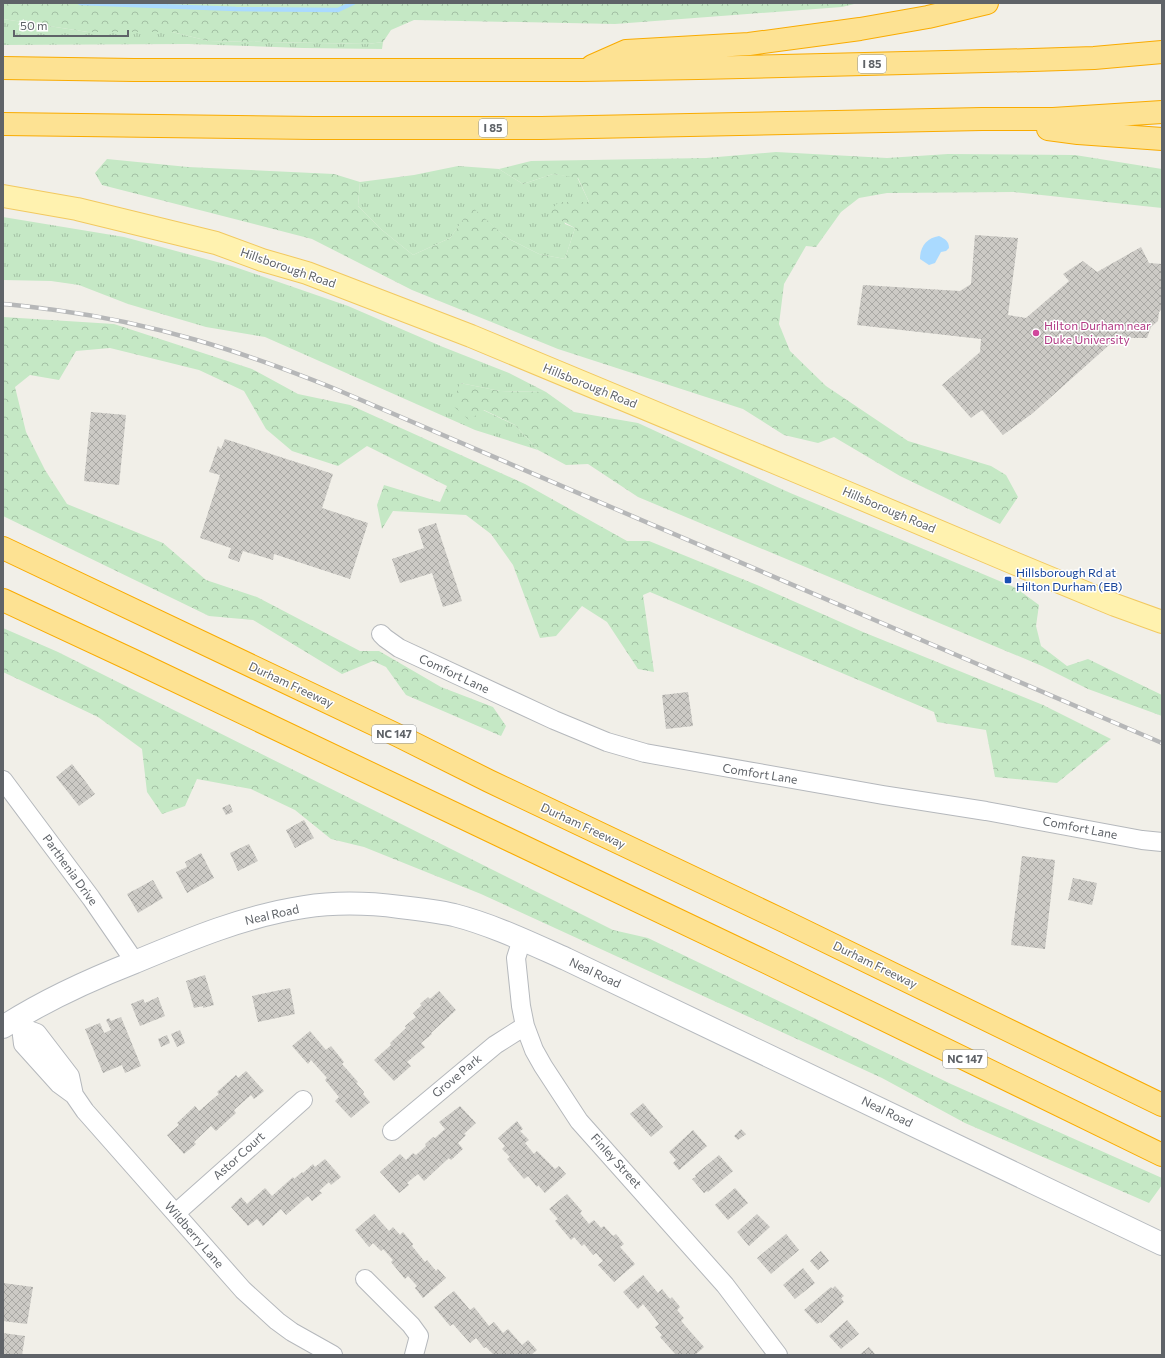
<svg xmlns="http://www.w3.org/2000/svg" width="1165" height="1358" font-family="Commissioner,sans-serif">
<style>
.grass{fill:url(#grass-tufts)}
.forest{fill:url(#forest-crowns)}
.water{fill:#aadaff}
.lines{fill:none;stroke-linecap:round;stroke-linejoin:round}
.stream{stroke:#aadaff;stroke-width:4.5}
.building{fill:url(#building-cross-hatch)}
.street-casing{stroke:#b5b8bc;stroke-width:20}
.secondary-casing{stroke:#b6babf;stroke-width:24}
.primary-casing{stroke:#f2c960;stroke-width:24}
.highway-casing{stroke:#f9ab00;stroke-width:24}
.street{stroke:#fff;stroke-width:18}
.secondary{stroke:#fff;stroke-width:22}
.primary{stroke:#fff2af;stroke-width:22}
.highway{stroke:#fde293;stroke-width:22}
.rail-casing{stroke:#b6b7b8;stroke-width:4.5}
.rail{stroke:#fff;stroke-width:3;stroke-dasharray:9;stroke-linecap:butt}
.hotel-dot{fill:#d1479c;stroke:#fff;stroke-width:1.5}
.transit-dot{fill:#1a4fb4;stroke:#fff;stroke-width:1.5}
.labels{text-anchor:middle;stroke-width:3;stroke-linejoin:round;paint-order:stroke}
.shield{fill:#fff;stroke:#8f9295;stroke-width:1}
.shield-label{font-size:11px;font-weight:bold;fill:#5f6368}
.street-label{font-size:12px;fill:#5f6368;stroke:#fff}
.hotel-label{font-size:12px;fill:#b23c85;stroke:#fff;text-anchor:start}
.transit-label{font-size:12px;fill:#164399;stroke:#fff;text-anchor:start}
</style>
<defs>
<pattern id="grass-tufts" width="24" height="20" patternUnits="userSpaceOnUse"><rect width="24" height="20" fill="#c5e8c5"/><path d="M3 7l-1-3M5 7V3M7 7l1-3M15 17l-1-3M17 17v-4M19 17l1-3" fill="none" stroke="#a3c0a4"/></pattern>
<pattern id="forest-crowns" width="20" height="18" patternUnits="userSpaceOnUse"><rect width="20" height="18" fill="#c5e8c5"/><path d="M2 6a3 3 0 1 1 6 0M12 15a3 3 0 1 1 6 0" fill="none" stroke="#a3c0a4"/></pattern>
<pattern id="building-cross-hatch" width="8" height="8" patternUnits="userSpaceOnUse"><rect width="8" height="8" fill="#cccac5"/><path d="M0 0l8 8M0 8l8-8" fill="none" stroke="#a9a8a4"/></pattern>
</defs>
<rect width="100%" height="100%" fill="#f1efe8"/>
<path class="grass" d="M 3,19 L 88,32 L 172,32 L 209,41 L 368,44 L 383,42 L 382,49 L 303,48 L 188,44 L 3,45 Z
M 458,166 L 499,169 L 523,184 L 553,174 L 577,177 L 589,202 L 559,202 L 565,224 L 575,228 L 565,259 L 539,254 L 507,238 L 472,208 L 450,238 L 413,255 L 382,230 L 358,206 L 360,182 L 414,175 Z
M 3,217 L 124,237 L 232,266 L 348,306 L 443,347 L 509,373 L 546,392 L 500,391 L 460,383 L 483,410 L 515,425 L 538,450 L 475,430 L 265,337 L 206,327 L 128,304 L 79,285 L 51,281 L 3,280 Z"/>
<path class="forest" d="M 3,3 L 858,3 L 842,7 L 615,24 L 414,20 L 391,30 L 383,42 L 368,44 L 209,41 L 172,32 L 88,32 L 3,19 Z
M 776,152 L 887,158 L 948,154 L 1075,155 L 1162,169 L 1162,208 L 1014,192 L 887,193 L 859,198 L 841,212 L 816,247 L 806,246 L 784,284 L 779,324 L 790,351 L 826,386 L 908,441 L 991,466 L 1006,475 L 1018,497 L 1000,524 L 900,476 L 834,437 L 818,443 L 784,435 L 743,409 L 558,349 L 412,290 L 312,239 L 102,185 L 95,173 L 107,159 L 188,167 L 334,174 L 360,182 L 358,206 L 382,230 L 413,255 L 450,238 L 472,207 L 507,238 L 539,254 L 565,259 L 575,228 L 547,213 L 559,202 L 589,202 L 578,178 L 553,174 L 523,184 L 499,169 L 531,161 L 706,158 Z
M 3,317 L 114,324 L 252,369 L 298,394 L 350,405 L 525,484 L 627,541 L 649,541 L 757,585 L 863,632 L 1043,705 L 1111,739 L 1057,783 L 995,777 L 986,730 L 937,722 L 934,712 L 650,592 L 643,595 L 654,672 L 638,669 L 607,622 L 582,606 L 556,636 L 540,638 L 513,565 L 491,534 L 466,515 L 393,511 L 382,529 L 377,505 L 384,485 L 440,502 L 447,486 L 367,446 L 338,466 L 292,451 L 266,429 L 244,391 L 199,370 L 110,348 L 76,351 L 59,380 L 30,375 L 15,387 L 26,432 L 45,470 L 67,504 L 163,543 L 206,580 L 257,597 L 360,651 L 379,651 L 441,687 L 493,707 L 506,726 L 501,736 L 406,695 L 386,667 L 373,661 L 342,674 L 253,620 L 209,616 L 3,516 Z
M 460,383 L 500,391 L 546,392 L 574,412 L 638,423 L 788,492 L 1016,588 L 1039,605 L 1036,626 L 1041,646 L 1067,666 L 1088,659 L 1162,695 L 1162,716 L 1088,689 L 1042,666 L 638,497 L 588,464 L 566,465 L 538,450 L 515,425 L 484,410 L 469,420 L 452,405 Z
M 3,628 L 58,652 L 613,930 L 648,938 L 951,1084 L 1162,1178 L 1162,1185 L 1149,1203 L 965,1123 L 882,1078 L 481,894 L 364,847 L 331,839 L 295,810 L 251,789 L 197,779 L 185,806 L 162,814 L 147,792 L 142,749 L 98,717 L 3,672 Z"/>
<path class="water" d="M 939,236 C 945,239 949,241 949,248 L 946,251 L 941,252 L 935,263 L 929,265 L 920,259 C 920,246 927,238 939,236 Z"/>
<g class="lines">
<path class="stream" d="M 80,3 L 236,9 L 338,10 L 353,3"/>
</g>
<path class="building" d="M 975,235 L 1018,238 L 1008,315 L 1026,318 L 1069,281 L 1063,274 L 1083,261 L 1097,272 L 1141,247 L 1149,263 L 1162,264 L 1162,309 L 1159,312 L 1158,321 L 1151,327 L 1147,338 L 1117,338 L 1033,413 L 1003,435 L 982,410 L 971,418 L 942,385 L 980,352 L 981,339 L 857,325 L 863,285 L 960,291 L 971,284 Z
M 91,412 L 126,415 L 119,485 L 84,481 Z
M 225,439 L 333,474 L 322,508 L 368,523 L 350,579 L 274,554 L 273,560 L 243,551 L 239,562 L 228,558 L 231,548 L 200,538 L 220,475 L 209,472 L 218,446 L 221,449 Z
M 436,523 L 462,601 L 443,607 L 432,573 L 400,583 L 392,559 L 424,548 L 418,529 Z
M 688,692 L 693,726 L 666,729 L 662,695 Z
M 72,764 L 95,794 L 79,806 L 56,777 Z
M 230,804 L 233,812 L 226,815 L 222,808 Z
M 304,820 L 314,838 L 295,848 L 286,830 Z
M 249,844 L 258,861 L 238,871 L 230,853 Z
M 201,853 L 214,878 L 187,893 L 176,872 L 187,867 L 185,862 Z
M 1022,856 L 1055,860 L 1045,949 L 1011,945 Z
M 1073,878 L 1097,883 L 1092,905 L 1068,900 Z
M 153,880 L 163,898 L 138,913 L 127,894 Z
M 205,975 L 214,1005 L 203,1008 L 203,1006 L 194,1008 L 186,981 Z
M 290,988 L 295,1014 L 258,1022 L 252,996 Z
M 439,991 L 456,1010 L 431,1033 L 432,1034 L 421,1043 L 425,1047 L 407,1062 L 411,1066 L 394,1081 L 374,1060 L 391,1045 L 390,1043 L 406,1028 L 405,1026 L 416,1017 L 413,1013 L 422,1005 L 420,1004 L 428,997 L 430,999 Z
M 158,997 L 165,1016 L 140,1026 L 131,1004 L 143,999 L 145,1003 Z
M 121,1017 L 141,1066 L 125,1073 L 122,1065 L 103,1073 L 85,1029 L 100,1023 L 104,1033 L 111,1030 L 106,1020 L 109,1018 L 111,1021 Z
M 180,1030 L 185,1043 L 177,1047 L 171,1034 Z
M 310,1031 L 326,1050 L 331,1046 L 344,1062 L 342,1064 L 358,1082 L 356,1083 L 364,1092 L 363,1094 L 370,1102 L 351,1118 L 335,1101 L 339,1097 L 325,1080 L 327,1078 L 311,1060 L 308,1064 L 292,1046 Z
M 167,1035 L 170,1043 L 161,1047 L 158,1039 Z
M 246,1071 L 264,1091 L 254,1099 L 251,1095 L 234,1110 L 236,1113 L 216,1131 L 211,1126 L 194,1142 L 196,1144 L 184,1154 L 167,1135 L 179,1125 L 177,1123 L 195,1106 L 199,1111 L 219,1094 L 217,1092 L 236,1075 L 238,1078 Z
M 643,1103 L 663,1127 L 651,1137 L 630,1114 Z
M 460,1106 L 476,1123 L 464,1134 L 466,1135 L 458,1143 L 463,1149 L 451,1160 L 449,1158 L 424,1181 L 418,1174 L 407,1183 L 409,1185 L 399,1193 L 380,1172 L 400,1154 L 406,1160 L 413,1153 L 416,1155 L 426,1146 L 425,1144 L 433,1137 L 435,1138 L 445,1129 L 439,1122 Z
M 517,1121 L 523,1129 L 520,1131 L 529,1140 L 525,1143 L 534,1154 L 537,1151 L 555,1169 L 559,1166 L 566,1174 L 545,1193 L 538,1185 L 537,1187 L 528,1176 L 524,1179 L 507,1159 L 510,1157 L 502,1149 L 505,1146 L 498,1138 Z
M 741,1129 L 746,1134 L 738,1140 L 734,1136 Z
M 693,1130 L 707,1146 L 679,1170 L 673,1163 L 676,1160 L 669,1152 Z
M 719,1155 L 733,1171 L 708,1192 L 707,1191 L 704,1193 L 692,1179 L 696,1177 L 695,1175 Z
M 325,1159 L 341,1177 L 331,1185 L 329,1182 L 319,1191 L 322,1193 L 312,1201 L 308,1196 L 286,1215 L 281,1209 L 263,1226 L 257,1219 L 248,1226 L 231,1207 L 241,1197 L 247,1204 L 265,1188 L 272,1196 L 293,1177 L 294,1179 L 302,1172 L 303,1173 L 313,1164 L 315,1167 Z
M 735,1188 L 748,1203 L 728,1220 L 715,1205 Z
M 567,1194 L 582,1211 L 580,1213 L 589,1224 L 594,1220 L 601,1228 L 604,1226 L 613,1236 L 616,1234 L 624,1244 L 620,1247 L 635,1264 L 614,1282 L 598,1265 L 603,1261 L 596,1253 L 593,1255 L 584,1244 L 582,1246 L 574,1237 L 571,1240 L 555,1221 L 558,1219 L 549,1209 Z
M 374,1214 L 389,1231 L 393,1227 L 400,1235 L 403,1232 L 413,1244 L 412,1246 L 425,1262 L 427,1260 L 436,1271 L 438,1269 L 446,1278 L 423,1298 L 415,1288 L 417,1286 L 408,1276 L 405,1279 L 391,1262 L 393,1260 L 383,1249 L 381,1251 L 373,1243 L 369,1247 L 355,1230 Z
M 757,1214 L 770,1227 L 749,1246 L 737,1232 Z
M 786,1234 L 799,1250 L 771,1274 L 757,1258 Z
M 821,1251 L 829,1261 L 818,1270 L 810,1261 Z
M 803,1268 L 815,1283 L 795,1299 L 783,1285 Z
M 643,1275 L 658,1293 L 662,1289 L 670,1299 L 672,1297 L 680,1307 L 677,1310 L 684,1318 L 681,1321 L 704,1347 L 695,1355 L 676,1355 L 660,1337 L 662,1335 L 655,1327 L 659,1324 L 643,1304 L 638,1309 L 623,1292 Z
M 3,1283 L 33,1287 L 27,1324 L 3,1321 Z
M 835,1286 L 844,1296 L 841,1298 L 844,1302 L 821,1323 L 820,1322 L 817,1324 L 804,1310 L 831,1287 L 832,1289 Z
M 454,1291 L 470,1310 L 474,1307 L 489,1326 L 494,1322 L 503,1333 L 508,1329 L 522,1345 L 528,1340 L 537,1350 L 531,1355 L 494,1355 L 486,1347 L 484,1348 L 476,1338 L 470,1343 L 453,1324 L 450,1326 L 434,1307 Z
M 847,1320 L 859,1334 L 841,1349 L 829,1336 Z
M 3,1333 L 25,1336 L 22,1355 L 3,1355 Z
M 869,1347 L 876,1355 L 859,1355 Z"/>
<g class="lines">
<defs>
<path id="street" d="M 381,634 L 385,638 L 399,648 L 554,720 L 607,742 L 645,753 L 883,795 L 986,811 L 1142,840 L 1162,842
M 3,780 L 91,898 L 135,962
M 522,939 L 516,958 L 521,1006 L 525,1026 L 534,1050 L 543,1066 L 579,1121 L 725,1285 L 778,1355
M 15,1020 L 21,1027 L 23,1044 L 59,1084 L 74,1095
M 21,1027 L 37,1033 L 70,1076 L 74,1095 L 85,1111 L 243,1290 L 277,1321 L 292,1332 L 333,1355
M 392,1131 L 495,1045 L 525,1026
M 176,1213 L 303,1100
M 365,1279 L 411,1325 L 419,1336 L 414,1355"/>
<path id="secondary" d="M 3,1027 C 45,1000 89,980 135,962 C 190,939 245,916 304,907 C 336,902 369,903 400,907 C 418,909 436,911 454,915 C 493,925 530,943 566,959 L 1162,1244"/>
<path id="primary" d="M 3,196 L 77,209 L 216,243 L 262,260 L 307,273 L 471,336 L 829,485 L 1009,561 L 1115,605 L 1162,622"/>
<path id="highway" d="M 592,66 L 626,51 L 749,44 L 860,29 L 928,17 L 987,3
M 3,68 L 134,70 L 581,70 L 698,68 L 1032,60 L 1094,58 L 1162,52
M 3,124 L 314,128 L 541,128 L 982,119 L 1053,119 L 1162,112
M 1048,129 L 1078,133 L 1162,139
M 3,548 L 399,736 L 489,781 L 784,921 L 1162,1105
M 3,600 L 132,660 L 768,963 L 1162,1155"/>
</defs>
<use href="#street" class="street-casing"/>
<use href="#secondary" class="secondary-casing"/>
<use href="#primary" class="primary-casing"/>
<use href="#highway" class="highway-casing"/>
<use href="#street" class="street"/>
<use href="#secondary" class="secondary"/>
<use href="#primary" class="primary"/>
<use href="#highway" class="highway"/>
<defs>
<path id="rail" d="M 3,304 C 20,305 37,308 55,310 C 153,323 241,351 333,388 L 1162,743"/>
</defs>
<use href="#rail" class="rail-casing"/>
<use href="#rail" class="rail"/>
</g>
<circle class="hotel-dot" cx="1036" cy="333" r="4"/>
<rect class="transit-dot" x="1004" y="576" width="8" height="8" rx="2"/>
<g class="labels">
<g class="shield">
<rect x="858" y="55" width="28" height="18" rx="3"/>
<rect x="479" y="119" width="28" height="18" rx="3"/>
<rect x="372" y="725" width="44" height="18" rx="3"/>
<rect x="943" y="1050" width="44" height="18" rx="3"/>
</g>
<g class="shield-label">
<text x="872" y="68">I 85</text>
<text x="493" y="132">I 85</text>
<text x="394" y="738">NC 147</text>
<text x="965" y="1063">NC 147</text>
</g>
<g class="street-label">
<text transform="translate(288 268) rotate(19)" y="4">Hillsborough Road</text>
<text transform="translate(590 386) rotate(22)" y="4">Hillsborough Road</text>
<text transform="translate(889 510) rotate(23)" y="4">Hillsborough Road</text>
<text transform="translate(454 674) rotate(25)" y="4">Comfort Lane</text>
<text transform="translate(291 685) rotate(25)" y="4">Durham Freeway</text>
<text transform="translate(760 774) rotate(9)" y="4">Comfort Lane</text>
<text transform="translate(583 826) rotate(25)" y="4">Durham Freeway</text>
<text transform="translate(1080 828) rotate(11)" y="4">Comfort Lane</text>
<text transform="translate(70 870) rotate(54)" y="4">Parthenia Drive</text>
<text transform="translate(272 915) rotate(-13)" y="4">Neal Road</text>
<text transform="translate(875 965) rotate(26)" y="4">Durham Freeway</text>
<text transform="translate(595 973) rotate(25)" y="4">Neal Road</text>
<text transform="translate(457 1076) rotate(-40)" y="4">Grove Park</text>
<text transform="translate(887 1112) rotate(26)" y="4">Neal Road</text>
<text transform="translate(239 1156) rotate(-42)" y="4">Astor Court</text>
<text transform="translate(616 1161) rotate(48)" y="4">Finley Street</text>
<text transform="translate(194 1235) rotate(49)" y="4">Wildberry Lane</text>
</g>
<g class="hotel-label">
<text x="1044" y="330">Hilton Durham near<tspan x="1044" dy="14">Duke University</tspan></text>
</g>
<g class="transit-label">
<text x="1016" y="577">Hillsborough Rd at<tspan x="1016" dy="14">Hilton Durham (EB)</tspan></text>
</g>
</g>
<rect width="1165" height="1358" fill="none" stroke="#5f6368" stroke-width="8"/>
<path d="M14 30v6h114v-6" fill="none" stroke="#5f6368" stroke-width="2"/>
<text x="20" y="30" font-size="12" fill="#5f6368" stroke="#ffffff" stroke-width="3" paint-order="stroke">50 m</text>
</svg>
